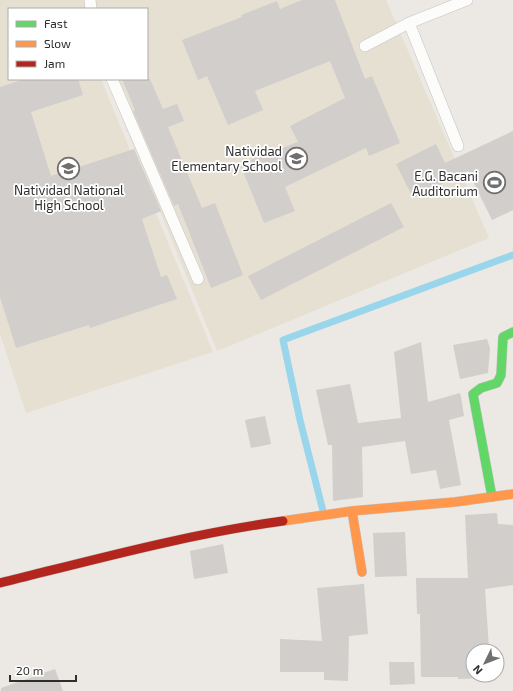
<svg xmlns="http://www.w3.org/2000/svg" width="513" height="691" font-family="'Exo 2',sans-serif">
<style>
.education{fill:#e6e0d3}
.lines{fill:none;stroke-linecap:round;stroke-linejoin:round}
.stream{stroke:#99d6ec;stroke-width:7}
.building{fill:#d1cecb}
.lane-casing{stroke:#c5c4c5;stroke-width:12}
.fast-casing{stroke:#c5c4c5;stroke-width:10}
.slow-casing{stroke:#c5c4c5;stroke-width:10}
.jam-casing{stroke:#c5c4c5;stroke-width:10}
.lane{stroke:#fcfcfb;stroke-width:11}
.fast{stroke:#63d668;stroke-width:9}
.slow{stroke:#ff974d;stroke-width:9}
.jam{stroke:#b3261e;stroke-width:9}
.labels{text-anchor:middle;stroke-width:3.5;stroke-linejoin:round;paint-order:stroke}
.poi-label{font-size:13px;fill:#2e2e2e;stroke:#fff;text-anchor:end}
</style>
<rect width="100%" height="100%" fill="#ece8e4"/>
<path class="education" d="M 0,0 L 88,0 L 86,9 L 9,9 L 9,79 L 101,79 L 213,352 L 26,413 L 0,334 Z
M 94,0 L 386,0 L 489,238 L 217,351 L 106,79 L 147,79 L 147,9 L 91,9 Z"/>
<g class="lines">
<path class="stream" d="M 323,511 L 300,420 L 283,340 L 513,255"/>
</g>
<path class="building" d="M 302,0 L 335,0 L 365,79 L 372,76 L 400,143 L 369,156 L 366,148 L 285,187 L 295,211 L 264,223 L 240,164 L 298,142 L 290,126 L 345,98 L 330,61 L 255,91 L 263,110 L 228,125 L 207,76 L 198,80 L 182,40 L 242,17 L 241,15 L 277,1 L 280,9 Z
M 25,79 L 78,79 L 83,95 L 31,112 L 51,176 L 134,149 L 161,211 L 142,219 L 161,277 L 167,275 L 177,299 L 90,328 L 89,325 L 16,348 L 0,297 L 0,87 Z
M 122,79 L 150,79 L 163,109 L 177,104 L 184,121 L 168,127 L 202,208 L 215,203 L 243,275 L 211,288 L 178,204 L 174,206 L 133,111 L 135,110 Z
M 513,131 L 513,210 L 492,220 L 468,171 L 413,198 L 396,164 L 436,144 L 445,163 Z
M 391,203 L 404,227 L 261,300 L 248,276 Z
M 487,339 L 490,348 L 488,373 L 460,379 L 453,345 Z
M 421,342 L 428,402 L 460,393 L 461,397 L 464,416 L 449,420 L 461,485 L 440,489 L 436,470 L 411,474 L 405,441 L 362,447 L 363,497 L 333,501 L 332,445 L 328,445 L 316,390 L 350,384 L 358,423 L 401,418 L 394,352 Z
M 265,416 L 271,444 L 251,448 L 245,420 Z
M 497,513 L 498,524 L 513,525 L 513,585 L 485,589 L 489,648 L 484,649 L 484,651 L 473,651 L 473,675 L 486,675 L 486,678 L 458,679 L 458,677 L 421,677 L 420,614 L 417,614 L 416,578 L 468,578 L 465,515 Z
M 405,532 L 407,576 L 375,577 L 373,533 Z
M 223,544 L 228,573 L 194,579 L 190,551 Z
M 364,584 L 368,634 L 349,636 L 348,681 L 324,680 L 324,672 L 280,672 L 280,639 L 322,641 L 317,588 Z
M 389,662 L 414,662 L 415,684 L 390,685 Z
M 55,669 L 63,691 L 1,691 L 1,688 Z"/>
<g class="lines">
<defs>
<path id="lane" d="M 90,0 L 91,9
M 409,23 L 458,146
M 365,46 L 409,23 L 467,0
M 112,79 L 198,279"/>
<path id="fast" d="M 492,497 L 473,394 L 481,388 L 497,383 L 501,375 L 503,337 L 513,332"/>
<path id="slow" d="M 352,511 L 362,572
M 283,521 L 352,511 L 455,502 L 513,494"/>
<path id="jam" d="M 0,583 C 93,560 188,534 283,521"/>
</defs>
<use href="#lane" class="lane-casing"/>
<use href="#fast" class="fast-casing"/>
<use href="#slow" class="slow-casing"/>
<use href="#jam" class="jam-casing"/>
<use href="#lane" class="lane"/>
<use href="#fast" class="fast"/>
<use href="#slow" class="slow"/>
<use href="#jam" class="jam"/>
</g>
<defs>
<symbol id="school-ring" viewBox="-11 -11 22 22"><circle r="9.5" fill="#fff" stroke="#706f6e" stroke-width="1.5"/><path d="M0-5L7-2L0 1L-7-2ZM-4 1L0 2.5L4 1V4Q0 6-4 4Z" fill="#706f6e"/></symbol>
<symbol id="stadium-ring" viewBox="-11 -11 22 22"><circle r="9.5" fill="#fff" stroke="#706f6e" stroke-width="1.5"/><path d="M0-5a6.5 5 0 1 0 0 10a6.5 5 0 1 0 0-10ZM-3.5-1.8h7v3.6h-7Z" fill="#706f6e"/></symbol>
</defs>
<g fill-rule="evenodd">
<use href="#school-ring" x="284" y="146" width="25" height="25"/>
<use href="#school-ring" x="56" y="156" width="25" height="25"/>
<use href="#stadium-ring" x="482" y="170" width="25" height="25"/>
</g>
<g class="labels">
<g class="poi-label">
<text x="282" y="156">Natividad<tspan x="282" dy="15">Elementary School</tspan></text>
<text x="478" y="181">E.G. Bacani<tspan x="478" dy="15">Auditorium</tspan></text>
<text x="69" y="195" text-anchor="middle">Natividad National<tspan x="69" dy="15">High School</tspan></text>
</g>
</g>
<rect x="8" y="8" width="140" height="72" fill="#ffffff" stroke="#ababab"/>
<rect x="16" y="21" width="20" height="6" fill="#63d668" stroke="#ababab"/>
<text x="44" y="28" font-size="12" fill="#2e2e2e">Fast</text>
<rect x="16" y="41" width="20" height="6" fill="#ff974d" stroke="#ababab"/>
<text x="44" y="48" font-size="12" fill="#2e2e2e">Slow</text>
<rect x="16" y="61" width="20" height="6" fill="#b3261e" stroke="#ababab"/>
<text x="44" y="68" font-size="12" fill="#2e2e2e">Jam</text>
<g transform="translate(485 663) rotate(227)"><circle r="19" fill="#ffffff" stroke="#ababab"/>
<path d="M0-3L7 15L0 10L-7 15Z" fill="#706f6e"/>
<text y="-6" font-size="11" font-weight="bold" text-anchor="middle" fill="#2e2e2e">N</text>
</g>
<path d="M10 675v6h66v-6" fill="none" stroke="#2e2e2e" stroke-width="2"/>
<text x="16" y="675" font-size="12" fill="#2e2e2e" stroke="#ffffff" stroke-width="3" paint-order="stroke">20 m</text>
</svg>
